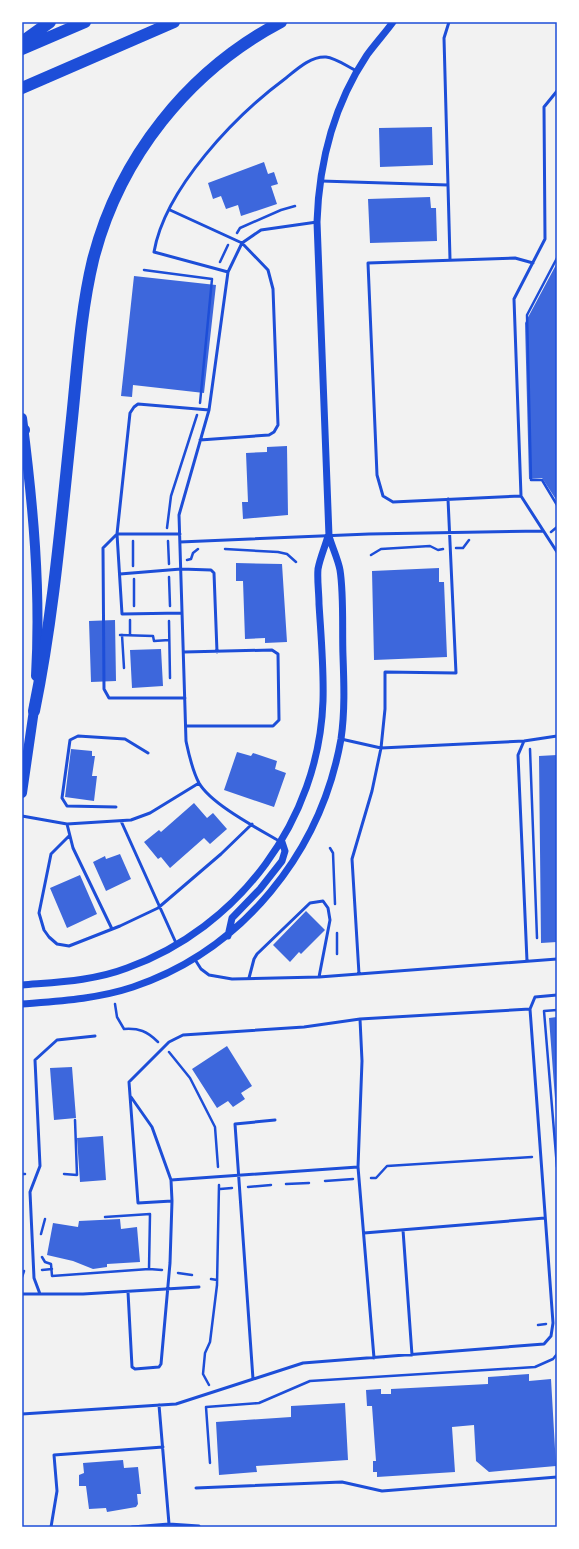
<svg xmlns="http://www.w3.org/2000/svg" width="579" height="1549" font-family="'IBM Plex Serif',serif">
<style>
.building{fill:#3d67dc}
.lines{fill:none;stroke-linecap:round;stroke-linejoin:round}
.path{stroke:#1d4ed8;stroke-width:2.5}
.service{stroke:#1d4ed8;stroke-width:3}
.tertiary{stroke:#1d4ed8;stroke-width:7}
.primary{stroke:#1d4ed8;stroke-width:10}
.motorway{stroke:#1d4ed8;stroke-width:12}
.neatline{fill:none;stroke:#1d4ed8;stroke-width:1.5}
</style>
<rect width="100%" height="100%" fill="#f2f2f2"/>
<path class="building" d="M 432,127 L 433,165 L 380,167 L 379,128 Z
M 264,162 L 268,174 L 274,172 L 278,184 L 271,186 L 277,204 L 241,216 L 238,205 L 226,209 L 221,196 L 213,199 L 208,183 Z
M 430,197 L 431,208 L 436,208 L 437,241 L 370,243 L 368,199 Z
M 557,263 L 557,501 L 542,478 L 529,479 L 525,323 Z
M 134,276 L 216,285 L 204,393 L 133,385 L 132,397 L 121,396 Z
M 287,446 L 288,515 L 243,519 L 242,502 L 248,502 L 246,453 L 267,452 L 267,447 Z
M 236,563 L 282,564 L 287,642 L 265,643 L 265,638 L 245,639 L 243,581 L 236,581 Z
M 439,568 L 439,582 L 444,582 L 447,657 L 374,660 L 372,571 Z
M 115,620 L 116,681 L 91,682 L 89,621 Z
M 161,649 L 163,686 L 132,688 L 130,650 Z
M 71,749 L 92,751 L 92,756 L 95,756 L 92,776 L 97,776 L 94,801 L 65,797 Z
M 237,752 L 251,756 L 253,753 L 277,761 L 275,769 L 286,773 L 274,807 L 224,790 Z
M 557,755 L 557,942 L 541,943 L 539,756 Z
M 194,803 L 207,818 L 213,813 L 227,829 L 210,844 L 204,838 L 170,868 L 161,857 L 158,859 L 144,842 L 159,830 L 161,832 Z
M 120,854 L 131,879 L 106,891 L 93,862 L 105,856 L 106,859 Z
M 80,875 L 97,914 L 67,928 L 50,888 Z
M 306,911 L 325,930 L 301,954 L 299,952 L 290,962 L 273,945 Z
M 557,1017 L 557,1112 L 556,1112 L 549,1018 Z
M 227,1046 L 252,1086 L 241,1093 L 245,1099 L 233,1107 L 228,1101 L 217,1108 L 192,1069 Z
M 72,1067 L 76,1118 L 54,1120 L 50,1068 Z
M 103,1136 L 106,1180 L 80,1182 L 77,1138 Z
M 120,1219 L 121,1229 L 137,1227 L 140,1262 L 107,1264 L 107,1267 L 93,1269 L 73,1261 L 47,1255 L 53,1223 L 78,1227 L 79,1221 Z
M 529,1374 L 529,1381 L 551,1379 L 556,1466 L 489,1472 L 476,1461 L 474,1425 L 452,1427 L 455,1472 L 377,1477 L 377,1472 L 373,1472 L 373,1461 L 376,1461 L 372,1406 L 367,1406 L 366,1390 L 381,1389 L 381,1394 L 391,1394 L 391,1389 L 488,1384 L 488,1377 Z
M 345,1403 L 348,1460 L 256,1466 L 257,1472 L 219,1475 L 216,1422 L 291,1417 L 291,1406 Z
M 123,1460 L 124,1468 L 138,1467 L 141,1494 L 137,1494 L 138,1504 L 136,1507 L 107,1512 L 106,1508 L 89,1509 L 86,1486 L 79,1486 L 79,1475 L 84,1473 L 83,1463 Z"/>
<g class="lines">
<path class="path" d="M 237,233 L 240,228 L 281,210 L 295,206
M 557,258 L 527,315 L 531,480 L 542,480 L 557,505
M 220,262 L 228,245
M 144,270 L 212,279 L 200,403
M 167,528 L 171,496 L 197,415
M 551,532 L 557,527
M 133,541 L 133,566
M 168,541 L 169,564
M 456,548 L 463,548 L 469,540
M 225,549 L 278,552 L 287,554 L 296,562
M 371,555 L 381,549 L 430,546 L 438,550 L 443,549
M 187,560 L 191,559 L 193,553 L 198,549
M 169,577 L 170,606
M 134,579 L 134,606
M 130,620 L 130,635
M 169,621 L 170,678
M 120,635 L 153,636 L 154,641 L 169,640
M 122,635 L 124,668
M 530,749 L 537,938
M 330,848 L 333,853 L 335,904
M 337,933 L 337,954
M 115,1004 L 117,1017 L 124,1029 C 139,1028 147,1031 158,1042
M 557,1010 L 544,1011 L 557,1167
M 169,1052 L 190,1078 L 215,1127 L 218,1167
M 22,1174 L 25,1174
M 64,1174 L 77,1175 L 75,1120
M 371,1178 L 376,1178 L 387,1166 L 532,1157
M 325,1181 L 353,1179
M 286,1184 L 309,1183
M 248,1187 L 271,1185
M 220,1189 L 232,1188
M 41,1234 L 45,1219
M 42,1257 L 45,1262 L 51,1264 L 52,1276 L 149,1269 L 150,1214 L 105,1217
M 149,1269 L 162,1270
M 42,1270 L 52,1269
M 178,1273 L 192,1275
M 22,1277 L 24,1271
M 211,1279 L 217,1280
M 538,1325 L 546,1324
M 209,1385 L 203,1374 L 205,1353 L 210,1342 L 217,1285 L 219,1185
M 210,1463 L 206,1407 L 259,1403 L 310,1381 L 535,1367 L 553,1359 L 557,1354"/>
<path class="service" d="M 449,22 L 444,38 L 450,259
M 557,91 L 544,107 L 545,239 L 514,299 L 521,496 L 557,552
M 321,181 L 448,185
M 170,210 L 242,243 L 268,270 L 273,289 L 278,425 L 274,432 L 269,435 L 200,440
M 228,272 L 154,252 C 165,188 236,115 286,78 C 297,69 311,56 326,57 C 336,58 348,67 357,71
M 521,496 L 393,502 L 383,496 L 377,475 L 368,263 L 515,258 L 533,263
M 180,534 L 117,534 L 103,548 L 104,689 L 109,698 L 185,698
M 180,542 L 369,534 L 543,531
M 120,574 L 181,569 L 211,570 L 214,573 L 217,652
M 182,613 L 122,614 L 117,534 L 130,413 L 134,407 L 138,404 L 209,410
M 184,652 L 272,650 L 278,654 L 279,720 L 273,726 L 186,726
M 341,739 L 381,748 L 524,741 L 557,736
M 524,741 L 518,755 L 527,961
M 116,807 L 67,806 L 62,798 L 70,740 L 78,736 L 125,739 L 148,753
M 22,816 L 67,824 L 131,820 L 150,813 L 199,783
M 121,821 L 176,943
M 67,824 L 73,848 L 112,929
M 69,836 L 51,854 L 39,913 L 44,930 L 49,937 L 57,944 L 69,946 L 120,926 L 158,908 L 221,854 L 252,824
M 279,841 C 257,828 211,804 199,783 C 192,770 189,755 186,741 L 179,515 L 209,410 L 228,272 L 242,243 L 261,230 L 317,222
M 194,958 L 201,969 L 209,975 L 232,979 L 319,977 L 557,959
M 359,974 L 352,859 L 372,791 L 381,748 L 385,709 L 385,672 L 456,673 L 448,499
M 249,978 L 254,959 L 257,954 L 310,903 L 323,901 L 328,908 L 330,920 L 319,977
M 360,1019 L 362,1061 L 358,1167 L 374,1358
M 171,1180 L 358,1167
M 172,1201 L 138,1203 L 129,1082 L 169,1042 L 183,1035 L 304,1027 L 360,1019 L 530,1009
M 403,1230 L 412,1355
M 364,1233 L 545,1218
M 128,1292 L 132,1367 L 135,1369 L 159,1367 L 161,1364 L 170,1263 L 172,1201 L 171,1180 L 152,1127 L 131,1097
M 22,1294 L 83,1294 L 199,1287
M 40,1294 L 34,1278 L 30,1192 L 40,1166 L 35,1060 L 57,1040 L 95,1036
M 253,1379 L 235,1124 L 275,1120
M 159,1405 L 169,1524
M 22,1414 L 176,1404 L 303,1363 L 544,1344 L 551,1336 L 553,1323 L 530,1009 L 535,997 L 557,995
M 196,1488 L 342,1482 L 382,1491 L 557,1477
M 51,1527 L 57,1491 L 54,1455 L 163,1447
M 132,1527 L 169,1524 L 199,1526"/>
<path class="tertiary" d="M 228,936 L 232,918 L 260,889 L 282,861 L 285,851 L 282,842
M 22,985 C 57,982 93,981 127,968 C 239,928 319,820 323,701 C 324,669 321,636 319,604 C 319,593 317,580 318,569 C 320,558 325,547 328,536
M 22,1004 C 59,1001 97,999 133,987 C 243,950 321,852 341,739 C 345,712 344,683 343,656 C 342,630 344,595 340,570 C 338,559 332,547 329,536 L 317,222 C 319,162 333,106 367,55 C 375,44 385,33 393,22"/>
<path class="primary" d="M 22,418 C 33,504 41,589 36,676
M 22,793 L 35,703"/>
<path class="motorway" d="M 22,42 L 50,22
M 22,49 L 85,22
M 22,88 L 174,22
M 22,431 L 24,430
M 34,711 C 53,618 61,523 71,428 C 77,373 80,314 93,260 C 119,158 188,71 281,22"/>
</g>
<rect width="579" height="1549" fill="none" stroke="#ffffff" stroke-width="46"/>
<rect x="23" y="23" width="533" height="1503" class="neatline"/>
</svg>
